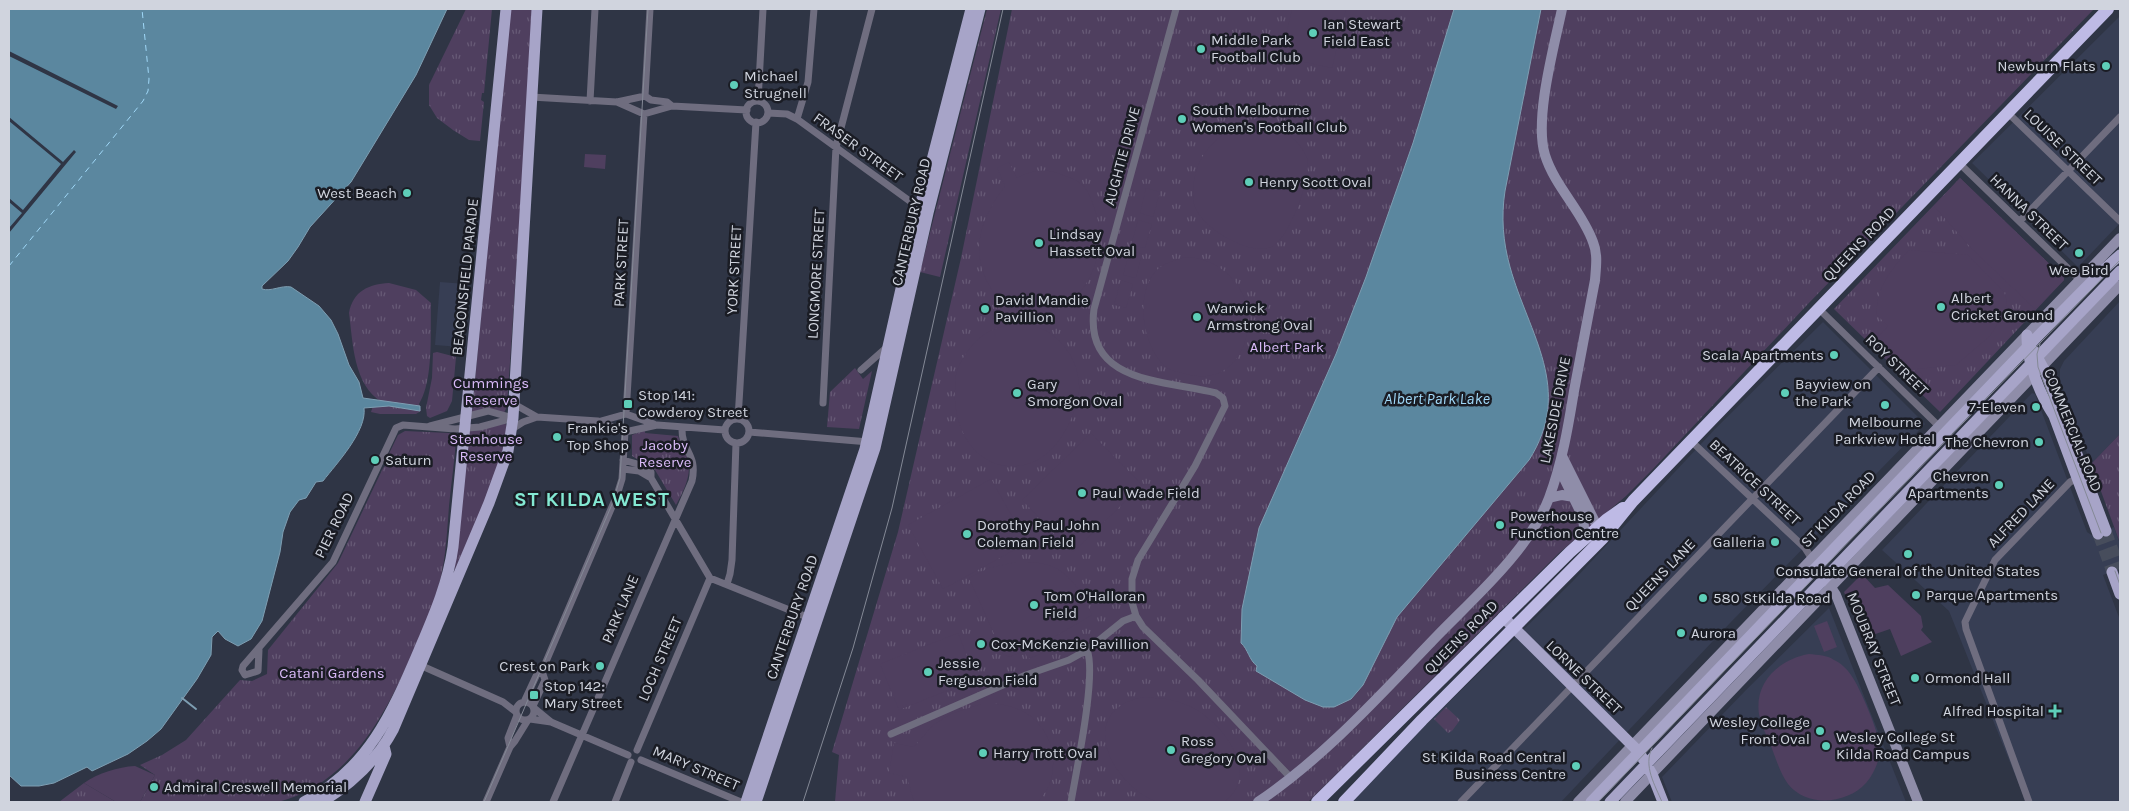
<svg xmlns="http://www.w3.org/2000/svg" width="2129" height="811" font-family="Karla,sans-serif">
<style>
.built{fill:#373e54}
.grass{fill:url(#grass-tufts)}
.garden{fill:#4f3f5f}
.water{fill:#5b879f;stroke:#7e9eb2}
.pier{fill:#2f3545}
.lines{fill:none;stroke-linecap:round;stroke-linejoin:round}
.stream{stroke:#7e9eb2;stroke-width:2}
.ferry{stroke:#a0d8f8;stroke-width:1;stroke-dasharray:6 5;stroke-linecap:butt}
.primary-tunnel{stroke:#474d5c;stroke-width:11;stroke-dasharray:11 5.5;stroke-linecap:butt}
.street{stroke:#6f6d7f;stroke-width:7}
.secondary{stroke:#8f8da9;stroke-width:10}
.primary{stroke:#a7a4c8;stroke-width:11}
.highway{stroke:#bebae5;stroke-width:12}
.tram{stroke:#848996;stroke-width:1}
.poi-dot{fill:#5eceb8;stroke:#1a1c24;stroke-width:2}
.labels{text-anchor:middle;stroke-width:5;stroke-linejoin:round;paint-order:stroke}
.poi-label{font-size:15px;fill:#d0d4de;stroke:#1a1c24;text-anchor:start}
.street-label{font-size:15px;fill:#d0d4de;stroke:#1a1c24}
.park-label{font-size:15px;fill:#dabbf9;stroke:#1a1c24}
.water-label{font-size:16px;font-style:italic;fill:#a0d8f8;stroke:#1a1c24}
.district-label{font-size:20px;font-weight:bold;letter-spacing:1px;fill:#84e9d3;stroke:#1a1c24}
</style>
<defs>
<pattern id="grass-tufts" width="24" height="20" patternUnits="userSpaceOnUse" patternTransform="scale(1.25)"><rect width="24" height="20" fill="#4f3f5f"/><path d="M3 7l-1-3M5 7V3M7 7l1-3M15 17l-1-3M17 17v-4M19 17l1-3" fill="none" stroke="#675a76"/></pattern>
</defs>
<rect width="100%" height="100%" fill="#2f3545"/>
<path class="built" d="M 2120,16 L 2120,223 L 2078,267 L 1972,163 Z
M 440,282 L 466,284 L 460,347 L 435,345 Z
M 2120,301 L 2120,434 L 2091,464 L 2060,381 L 2060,369 L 2064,361 Z
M 1823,322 L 1925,424 L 1730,623 L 1561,802 L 1352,802 L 1398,752 L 1573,581 L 1715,429 Z
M 2032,393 L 2035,394 L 2087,532 L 2093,536 L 2114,527 L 2120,544 L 2120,569 L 2103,575 L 2120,620 L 2120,802 L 2026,802 L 1949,611 L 1882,550 Z
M 1829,608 L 1906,802 L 1672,802 L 1662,777 L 1746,690 Z"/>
<path class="grass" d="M 466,9 L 492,9 L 484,93 L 482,93 L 481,100 L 484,102 L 480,141 L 469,140 L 453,130 L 437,118 L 429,105 L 429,85 Z
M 510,9 L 534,9 L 507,406 L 504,413 L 472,412 Z
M 987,9 L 1001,9 L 940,277 L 920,272 Z
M 1012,9 L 2094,9 L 1807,305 L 1653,469 L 1626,496 L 1559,553 L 1308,802 L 835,802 L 839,755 L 832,752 L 898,532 L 961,258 Z
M 1960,178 L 2064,278 L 2064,280 L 1940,412 L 1834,309 Z
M 389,283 L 416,290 L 431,303 C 430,332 434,379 419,404 L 421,411 L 416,414 L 380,414 L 371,412 L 373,406 L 419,406 L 382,402 C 353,385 353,342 349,313 C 353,291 369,284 389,283 Z
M 437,352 L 456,357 L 452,401 L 447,411 L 430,418 L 427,416 L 426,408 L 432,378 L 433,353 Z
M 855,368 L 863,379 L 872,371 L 859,429 L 827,427 L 830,392 Z
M 505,422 C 515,443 465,546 454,572 L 469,431 Z
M 645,430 L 645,433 L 678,436 C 680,443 684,448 686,454 C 694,472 684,490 676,505 L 655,470 L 643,459 L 642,462 L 632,456 L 632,435 Z
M 405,431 L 449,433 L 454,435 L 456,437 C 455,460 451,483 449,506 C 447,532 446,559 439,585 C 434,606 424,625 416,645 C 388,710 352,783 278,802 L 140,802 L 155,775 L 140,765 L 162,755 L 186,740 L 240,680 L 252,681 L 267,674 L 268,650 L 338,563 L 383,468 L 387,464 L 385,462 L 398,435 Z
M 2120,434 L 2120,543 L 2091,464 Z
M 1446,707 L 1460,720 L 1452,731 L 1448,733 L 1434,719 Z
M 84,783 L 116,802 L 59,802 Z"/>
<path class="garden" d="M 1292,9 L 1346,9 L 1332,68 L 1281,57 Z
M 1254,119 C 1276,126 1298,135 1307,158 C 1313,174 1289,240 1271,247 C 1255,252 1241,245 1227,238 C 1216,232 1200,220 1195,207 C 1192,199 1193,190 1194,181 C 1198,157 1210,143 1230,130 C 1238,125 1244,120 1254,119 Z
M 585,154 L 606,155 L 605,169 L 584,167 Z
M 1009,162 L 1017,178 C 1031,170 1045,168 1060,174 C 1067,177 1076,179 1081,184 C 1088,189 1091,199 1094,207 C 1110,251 1088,313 1033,313 C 1019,313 1003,305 994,293 C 968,255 979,220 1005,186 L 997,168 Z
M 1960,178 L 2064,278 L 2064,280 L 2035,309 L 1971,248 L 1934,206 Z
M 1146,188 L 1160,192 L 1153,217 L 1140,213 Z
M 1138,220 L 1152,224 L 1145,248 L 1131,245 Z
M 1909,250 L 1968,255 L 2004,292 L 2007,301 L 2005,312 L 1990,336 L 1956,365 L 1917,369 L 1923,375 L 1914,385 L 1908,379 L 1916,370 L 1907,371 L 1875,340 L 1888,326 L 1877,315 C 1875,289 1892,268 1909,250 Z
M 1130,251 L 1142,254 L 1136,278 L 1123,275 Z
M 1186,257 C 1221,258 1251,288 1248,324 C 1246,359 1223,384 1186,374 C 1179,372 1171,371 1165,366 C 1142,346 1134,291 1158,269 C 1166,262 1176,260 1186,257 Z
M 1121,280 L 1133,284 L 1126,308 L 1114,305 Z
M 1020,323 C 1051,325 1078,352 1079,385 C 1080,395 1076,405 1073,414 C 1062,443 1041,469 1007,466 C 970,462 953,423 955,390 C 956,384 955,376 957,371 C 961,359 971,345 981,337 C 992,328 1006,325 1020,323 Z
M 1091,433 L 1142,485 L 1073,552 L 1022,500 Z
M 991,479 L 1027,543 L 943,589 L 908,525 Z
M 1016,562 C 1025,562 1036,562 1044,564 C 1070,570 1082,593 1092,615 L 1042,644 L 1045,652 L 1028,659 L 1024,651 L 1009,657 L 1003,654 L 969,578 L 989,568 Z
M 1862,574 L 1875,588 L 1888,585 L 1921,616 L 1923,627 L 1921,630 L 1932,642 L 1901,656 L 1890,629 L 1864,638 L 1844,592 Z
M 1827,621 L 1837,647 L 1824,652 L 1814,626 Z
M 958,633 L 976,679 L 899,710 L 880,664 Z
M 1809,654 C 1818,655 1827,655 1834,660 C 1841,663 1847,669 1851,675 C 1860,687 1880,735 1880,748 C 1880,760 1874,774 1866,783 C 1847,804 1807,808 1788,784 C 1780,773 1776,759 1771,746 C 1767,736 1761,725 1759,714 C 1754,682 1780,659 1809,654 Z
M 1139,698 C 1160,697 1177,699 1195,709 C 1225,726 1261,775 1224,802 C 1210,802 1165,805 1155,801 C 1112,784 1076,714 1139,698 Z
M 981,704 C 991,704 1002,703 1012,707 C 1046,717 1061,753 1049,786 C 1046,791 1042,797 1038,802 L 914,802 L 907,777 L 889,773 L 894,743 L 914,747 L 933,725 L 951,714 Z
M 135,766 L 155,775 L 140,802 L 116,802 L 84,783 C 98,773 118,767 135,766 Z"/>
<path class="water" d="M 9,9 L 447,9 L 416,75 L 351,182 L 310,227 L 298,247 L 288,261 L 262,286 L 262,289 C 271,292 281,285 291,287 L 319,306 L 331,320 L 338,334 L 349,365 L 359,382 L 363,398 L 420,406 L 420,411 L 389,406 L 364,408 C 367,431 337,463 323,481 L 316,482 L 306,498 L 299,500 L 290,512 L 283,532 L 280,552 L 262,621 L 251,639 L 238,646 L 225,639 L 218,631 L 212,637 L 211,655 L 197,679 L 161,729 L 147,741 L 128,754 L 92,771 L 87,767 L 54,783 L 39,786 L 21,786 L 9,775 Z
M 1454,9 L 1541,9 L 1505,191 C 1501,217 1503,242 1510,267 C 1529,335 1574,389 1529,460 L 1397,617 L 1363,685 L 1351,699 L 1334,707 L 1323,707 L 1305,700 L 1256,671 L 1257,666 C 1249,660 1248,649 1241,643 L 1242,609 L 1259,528 L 1336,354 L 1366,277 L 1413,143 Z"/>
<path class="pier" d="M 9,51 L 118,106 L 116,109 L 9,56 Z
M 9,117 L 63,162 L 74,150 L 76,152 L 9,233 L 9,228 L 22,213 L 9,202 L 9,198 L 23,210 L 61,164 L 9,121 Z"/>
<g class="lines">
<path class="stream" d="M 182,698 L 196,709"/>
<path class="ferry" d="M 9,266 L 143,101 L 148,91 L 149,79 L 142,9"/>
<path class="primary-tunnel" d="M 2106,531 L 2120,569
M 2098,534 L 2112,572"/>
<path class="street" d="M 1176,9 L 1094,309 C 1084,384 1165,380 1216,393 L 1223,398 L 1225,406 L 1195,466 L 1138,560 L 1132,579 L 1132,602 L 1136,616 L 1143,627 L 1198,680 L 1291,778
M 645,96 L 650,9
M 531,97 L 617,102 L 645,96 L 651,100 L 667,102 L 672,106
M 590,101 L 595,9
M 758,101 L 763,9
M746 112a11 11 0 1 1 22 0a11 11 0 1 1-22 0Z
M 617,102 L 644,114 L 672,106 L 747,110
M 768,113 L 787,114 L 797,119 L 922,210
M 2008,113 L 2120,221
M 797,119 L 808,82 L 814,9
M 1959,163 L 2080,280
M 2020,221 L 2120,117
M 1819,309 L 1955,442
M 861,370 L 887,347
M 823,403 L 836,147 L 872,9
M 514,404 L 537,417
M 626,414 L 644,114
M 738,419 L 756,122
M725 431a12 12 0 1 1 24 0a12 12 0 1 1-24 0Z
M 601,421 L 626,414 L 654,424
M 430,426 L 488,411 L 513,418
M 512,429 L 523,422 L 537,417 L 598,421 L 625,432 L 657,425 L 725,430
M 749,432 L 869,442
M 1691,441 L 1805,548 L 1814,562
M 623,460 L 641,465 L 651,472 L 651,478 L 710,578 L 812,619
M 623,469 L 639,471 L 651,478
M 727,584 L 730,574 L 732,560 L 736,443
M 259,650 L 258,671 L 245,675 L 242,670 L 243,666 L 333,562 L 396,428 L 403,425 L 455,429 L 480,427 L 513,418
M 422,666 L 503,702 L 516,712
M516 711a9 9 0 1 1 18 0a9 9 0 1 1-18 0Z
M 524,702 L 537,674 L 542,671 L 617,495 L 622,479 L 625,432
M 533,706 L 545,680 L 542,671
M 534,708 L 551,722 L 628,755
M 530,719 L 551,722
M 891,734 L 1026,675 L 1069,660 L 1087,650
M 510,747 L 508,738 L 517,715
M 637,750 L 710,578
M 641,760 L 741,802
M 486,802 L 510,747 L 515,741 L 528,720
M 553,802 L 692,481 C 698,453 681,452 682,427
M 615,802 L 631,762
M 1071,802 C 1076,772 1097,674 1087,650 L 1123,621 L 1136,616
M 1461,802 L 1879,367
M 2029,802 L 1966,629 L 1965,622 L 1995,560 L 2070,482 L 2080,477"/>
<path class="secondary" d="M 1562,456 L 1600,532
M 1559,468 L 1583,517 L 1585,538
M 1549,498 L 1562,495 L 1574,497
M 1817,566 L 1836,595 L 1918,802
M 1258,802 C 1326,756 1381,694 1438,635 C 1476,596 1529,550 1549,498 C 1562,463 1568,428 1574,391 C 1581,354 1588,317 1595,280 C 1596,267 1598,254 1593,242 C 1582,211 1555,187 1545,155 C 1534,119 1554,47 1562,9
M 1578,802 L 2120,238
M 1625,802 L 2120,285"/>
<path class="primary" d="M 2027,335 C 2026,360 2040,395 2054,416 L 2098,534
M 2034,351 L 2047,375 L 2106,531
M 2112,572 L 2120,594
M 1503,617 L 1639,752 L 1652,774 L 1663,802
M 304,802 C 369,769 393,711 420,648 C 434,615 448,583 453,547 L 506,9
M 322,802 C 351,784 377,760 393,730 L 489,503 L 508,451 L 513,418 L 537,9
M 365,802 L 386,754 L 384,746
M 746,802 L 865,449 L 916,222 L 971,9
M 756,802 L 875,448 L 928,213 L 980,9
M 1591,802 L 2040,334 L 2102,271 L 2120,255
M 1610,802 L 2120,271"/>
<path class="highway" d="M 1317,802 L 1570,552 L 1606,520 L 1623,508
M 1344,802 L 1422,720 L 1603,538 L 1633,501 L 2108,9"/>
<path class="tram" d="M 2040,344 L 2037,354 L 2038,367 L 2101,533
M 2115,571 L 2120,585
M 1652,748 C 1643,766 1655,785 1662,802
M 484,802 L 613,502 L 620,478 L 648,9
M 803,802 L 853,648 L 892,508 L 1003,9
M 1598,802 L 2120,260"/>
</g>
<g class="poi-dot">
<circle cx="1313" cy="33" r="5"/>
<circle cx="1201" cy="49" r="5"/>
<circle cx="2106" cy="66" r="5"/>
<circle cx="734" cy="85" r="5"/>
<circle cx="1182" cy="119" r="5"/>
<circle cx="1249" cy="182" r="5"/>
<circle cx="407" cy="193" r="5"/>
<circle cx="1039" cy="243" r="5"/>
<circle cx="2079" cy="253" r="5"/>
<circle cx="1941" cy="307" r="5"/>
<circle cx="985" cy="309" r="5"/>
<circle cx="1197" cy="317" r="5"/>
<circle cx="1834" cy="355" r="5"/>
<circle cx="1017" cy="393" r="5"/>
<circle cx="1785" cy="393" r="5"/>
<rect x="623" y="399" width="10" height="10" rx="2.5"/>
<circle cx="1885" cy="405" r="5"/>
<circle cx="2036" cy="407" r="5"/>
<circle cx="557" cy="437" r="5"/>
<circle cx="2039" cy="442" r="5"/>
<circle cx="375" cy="460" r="5"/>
<circle cx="1999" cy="485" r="5"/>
<circle cx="1082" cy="493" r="5"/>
<circle cx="1500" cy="525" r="5"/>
<circle cx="967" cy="534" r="5"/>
<circle cx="1775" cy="542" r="5"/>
<circle cx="1908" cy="554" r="5"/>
<circle cx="1916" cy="595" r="5"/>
<circle cx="1703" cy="598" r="5"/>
<circle cx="1034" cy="605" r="5"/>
<circle cx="1681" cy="633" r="5"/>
<circle cx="981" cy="644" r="5"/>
<circle cx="600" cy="666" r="5"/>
<circle cx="928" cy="672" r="5"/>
<circle cx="1915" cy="678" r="5"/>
<rect x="529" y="690" width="10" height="10" rx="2.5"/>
<path d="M2052.5 703.5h5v5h5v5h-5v5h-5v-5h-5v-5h5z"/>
<circle cx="1820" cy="731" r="5"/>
<circle cx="1826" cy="746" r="5"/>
<circle cx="1171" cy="750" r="5"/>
<circle cx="983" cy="753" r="5"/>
<circle cx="1576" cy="766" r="5"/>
<circle cx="154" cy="787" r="5"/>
</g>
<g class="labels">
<g class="poi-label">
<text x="1323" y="29">Ian Stewart<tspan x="1323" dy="17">Field East</tspan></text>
<text x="1211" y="45">Middle Park<tspan x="1211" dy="17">Football Club</tspan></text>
<text x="2096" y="71" text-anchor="end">Newburn Flats</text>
<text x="744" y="81">Michael<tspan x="744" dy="17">Strugnell</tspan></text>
<text x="1192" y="115">South Melbourne<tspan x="1192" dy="17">Women's Football Club</tspan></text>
<text x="1259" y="187">Henry Scott Oval</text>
<text x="397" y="198" text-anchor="end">West Beach</text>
<text x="1049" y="239">Lindsay<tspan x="1049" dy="17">Hassett Oval</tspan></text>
<text x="2079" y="275" text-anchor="middle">Wee Bird</text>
<text x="1951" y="303">Albert<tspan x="1951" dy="17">Cricket Ground</tspan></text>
<text x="995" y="305">David Mandie<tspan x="995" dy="17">Pavillion</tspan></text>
<text x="1207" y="313">Warwick<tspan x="1207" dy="17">Armstrong Oval</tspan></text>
<text x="1824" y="360" text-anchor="end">Scala Apartments</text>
<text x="1027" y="389">Gary<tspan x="1027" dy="17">Smorgon Oval</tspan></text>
<text x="1795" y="389">Bayview on<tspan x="1795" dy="17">the Park</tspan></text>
<text x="638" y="400">Stop 141:<tspan x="638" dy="17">Cowderoy Street</tspan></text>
<text x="2026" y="412" text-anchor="end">7-Eleven</text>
<text x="1885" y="427" text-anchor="middle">Melbourne<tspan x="1885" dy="17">Parkview Hotel</tspan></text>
<text x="567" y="433">Frankie's<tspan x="567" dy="17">Top Shop</tspan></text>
<text x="2029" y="447" text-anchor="end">The Chevron</text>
<text x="385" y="465">Saturn</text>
<text x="1989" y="481" text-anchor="end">Chevron<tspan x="1989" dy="17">Apartments</tspan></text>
<text x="1092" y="498">Paul Wade Field</text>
<text x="1510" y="521">Powerhouse<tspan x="1510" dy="17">Function Centre</tspan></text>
<text x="977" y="530">Dorothy Paul John<tspan x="977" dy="17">Coleman Field</tspan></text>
<text x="1765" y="547" text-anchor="end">Galleria</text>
<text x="1908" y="576" text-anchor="middle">Consulate General of the United States</text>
<text x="1926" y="600">Parque Apartments</text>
<text x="1044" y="601">Tom O'Halloran<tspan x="1044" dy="17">Field</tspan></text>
<text x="1713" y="603">580 StKilda Road</text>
<text x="1691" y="638">Aurora</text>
<text x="991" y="649">Cox-McKenzie Pavillion</text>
<text x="938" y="668">Jessie<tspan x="938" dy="17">Ferguson Field</tspan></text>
<text x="590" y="671" text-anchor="end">Crest on Park</text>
<text x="1925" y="683">Ormond Hall</text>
<text x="544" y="691">Stop 142:<tspan x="544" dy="17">Mary Street</tspan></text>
<text x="2044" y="716" text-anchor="end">Alfred Hospital</text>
<text x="1810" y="727" text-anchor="end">Wesley College<tspan x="1810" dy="17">Front Oval</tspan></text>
<text x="1836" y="742">Wesley College St<tspan x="1836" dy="17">Kilda Road Campus</tspan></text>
<text x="1181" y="746">Ross<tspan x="1181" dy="17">Gregory Oval</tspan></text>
<text x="993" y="758">Harry Trott Oval</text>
<text x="1566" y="762" text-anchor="end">St Kilda Road Central<tspan x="1566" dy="17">Business Centre</tspan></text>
<text x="164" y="792">Admiral Creswell Memorial</text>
</g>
<g class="street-label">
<text transform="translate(858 147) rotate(36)" y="5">FRASER STREET</text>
<text transform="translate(2063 147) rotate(44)" y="5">LOUISE STREET</text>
<text transform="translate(1122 156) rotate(-75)" y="5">AUGHTIE DRIVE</text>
<text transform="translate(2029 212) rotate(44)" y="5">HANNA STREET</text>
<text transform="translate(911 222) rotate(-77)" y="5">CANTERBURY ROAD</text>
<text transform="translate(1859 244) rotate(-46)" y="5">QUEENS ROAD</text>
<text transform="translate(621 263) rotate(-87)" y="5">PARK STREET</text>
<text transform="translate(734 270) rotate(-87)" y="5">YORK STREET</text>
<text transform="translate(816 274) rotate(-87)" y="5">LONGMORE STREET</text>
<text transform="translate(465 277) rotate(-84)" y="5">BEACONSFIELD PARADE</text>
<text transform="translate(1897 365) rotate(44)" y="5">ROY STREET</text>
<text transform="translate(1555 410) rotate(-79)" y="5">LAKESIDE DRIVE</text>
<text transform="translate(2073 430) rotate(68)" y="5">COMMERCIAL ROAD</text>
<text transform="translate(1755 482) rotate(43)" y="5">BEATRICE STREET</text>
<text transform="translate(1838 509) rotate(-46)" y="5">ST KILDA ROAD</text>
<text transform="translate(2021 513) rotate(-46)" y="5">ALFRED LANE</text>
<text transform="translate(334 525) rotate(-64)" y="5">PIER ROAD</text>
<text transform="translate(1660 575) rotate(-46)" y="5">QUEENS LANE</text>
<text transform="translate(620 609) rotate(-67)" y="5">PARK LANE</text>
<text transform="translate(792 617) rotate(-71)" y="5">CANTERBURY ROAD</text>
<text transform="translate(1461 637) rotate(-45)" y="5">QUEENS ROAD</text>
<text transform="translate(1874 649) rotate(68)" y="5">MOUBRAY STREET</text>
<text transform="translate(660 659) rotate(-67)" y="5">LOCH STREET</text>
<text transform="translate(1584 677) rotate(44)" y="5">LORNE STREET</text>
<text transform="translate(696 768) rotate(23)" y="5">MARY STREET</text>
</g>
<g class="park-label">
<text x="1287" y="352">Albert Park</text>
<text x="491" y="388">Cummings<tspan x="491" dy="17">Reserve</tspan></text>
<text x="486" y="444">Stenhouse<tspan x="486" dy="17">Reserve</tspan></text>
<text x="665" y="450">Jacoby<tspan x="665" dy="17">Reserve</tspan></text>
<text x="332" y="678">Catani Gardens</text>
</g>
<g class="water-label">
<text x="1437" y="404">Albert Park Lake</text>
</g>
<g class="district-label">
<text x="592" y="506">ST KILDA WEST</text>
</g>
</g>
<rect width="2129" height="811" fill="none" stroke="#d0d4de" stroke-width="20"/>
</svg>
